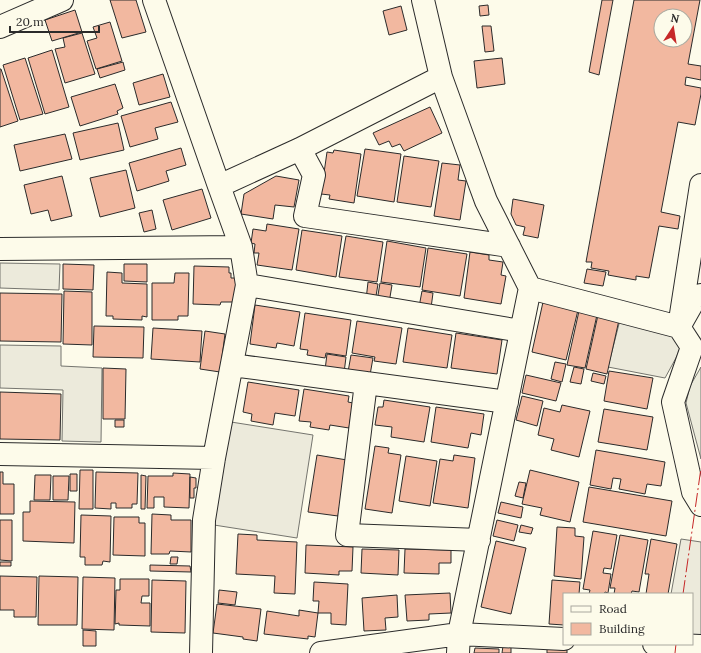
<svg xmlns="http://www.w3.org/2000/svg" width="701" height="653" font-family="Lora,serif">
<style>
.green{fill:#ecebdb;stroke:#74746e}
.parking{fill:#eceadb;stroke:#74746e}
.building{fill:#f2b8a0;stroke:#2b2b2b;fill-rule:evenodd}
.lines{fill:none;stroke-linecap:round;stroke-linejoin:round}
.minor-casing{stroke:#2b2b2b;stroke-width:24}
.minor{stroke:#fdfbea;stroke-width:22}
.power{stroke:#c62828;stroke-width:1;stroke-dasharray:14 3 2 3;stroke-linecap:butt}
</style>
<rect width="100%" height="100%" fill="#fdfbea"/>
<path class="green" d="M 701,367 L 701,459 L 686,403 L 690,386 Z"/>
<path class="parking" d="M 0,263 L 60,264 L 59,290 L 0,288 Z
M 620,320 L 681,337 L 683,345 L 665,378 L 608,367 Z
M 0,345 L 61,346 L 61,366 L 102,368 L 101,442 L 62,441 L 63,390 L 0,388 Z
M 231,422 L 313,435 L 297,538 L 214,525 Z
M 681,539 L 701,542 L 701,639 L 692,638 L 692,594 L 671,594 Z"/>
<path class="building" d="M 110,0 L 136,0 L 146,32 L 122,38 Z
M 602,0 L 613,0 L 599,75 L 589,72 Z
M 634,0 L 700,0 L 688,64 L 701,66 L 701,80 L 686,77 L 685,85 L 701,88 L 701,94 L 695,125 L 678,122 L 661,212 L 680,216 L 678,229 L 659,226 L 649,278 L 636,276 L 636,280 L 608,275 L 609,271 L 591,268 L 592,262 L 586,262 ZM 661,16 L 685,16 L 685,40 L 661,40 Z
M 488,5 L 489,15 L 480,16 L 479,6 Z
M 401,6 L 407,30 L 389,35 L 383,11 Z
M 75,10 L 82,32 L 52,41 L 45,20 Z
M 110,22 L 122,61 L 96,69 L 87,41 L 97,38 L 93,27 Z
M 482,26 L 491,26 L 494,51 L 485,52 Z
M 82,33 L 95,74 L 65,83 L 55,49 L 65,47 L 63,38 Z
M 52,50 L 69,107 L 45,114 L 28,58 Z
M 25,58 L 43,114 L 20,120 L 3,65 Z
M 502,58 L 505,84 L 477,88 L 474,61 Z
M 123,62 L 125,70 L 100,78 L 97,69 Z
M 0,69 L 1,69 L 18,121 L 0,127 Z
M 163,74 L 170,97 L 139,105 L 133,83 Z
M 115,84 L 123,108 L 117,111 L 118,114 L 80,126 L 71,97 Z
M 171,102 L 178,122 L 155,128 L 158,139 L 130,147 L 121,116 Z
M 430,107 L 442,133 L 404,151 L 400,144 L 392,147 L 389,141 L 379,145 L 373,133 Z
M 118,123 L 124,150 L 80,160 L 73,133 Z
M 65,134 L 72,159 L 20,171 L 14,145 Z
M 181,148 L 186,165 L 166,171 L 169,181 L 137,191 L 129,163 Z
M 365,149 L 401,154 L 394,202 L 357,196 Z
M 334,150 L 361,154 L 354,203 L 329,199 L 330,195 L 321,194 L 327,152 L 333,153 Z
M 404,156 L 439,161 L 431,207 L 397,202 Z
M 442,163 L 460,165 L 458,180 L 466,181 L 460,220 L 434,216 Z
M 126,170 L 135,208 L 100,217 L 90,178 Z
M 62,176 L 72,216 L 51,221 L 48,210 L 31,214 L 24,185 Z
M 276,176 L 299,180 L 294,207 L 275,205 L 273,219 L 241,214 L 244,194 Z
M 202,189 L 211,218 L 172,230 L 163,200 Z
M 513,199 L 544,205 L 538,238 L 523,235 L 525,227 L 516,225 L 511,214 Z
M 152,210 L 156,229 L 144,232 L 139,213 Z
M 267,224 L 299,229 L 292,270 L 257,265 L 259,253 L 254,253 L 255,244 L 251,243 L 253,229 L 266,231 Z
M 302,230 L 342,236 L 336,277 L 296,270 Z
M 346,236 L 383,242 L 377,282 L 339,277 Z
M 387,241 L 426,248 L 420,287 L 381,282 Z
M 428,248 L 467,254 L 460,296 L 422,290 Z
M 470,252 L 489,255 L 489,260 L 503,262 L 501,275 L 506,276 L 501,304 L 464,298 Z
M 63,264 L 94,265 L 93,290 L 63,289 Z
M 124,264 L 147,264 L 147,282 L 124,281 Z
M 194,266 L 229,267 L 229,273 L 231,273 L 231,278 L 236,278 L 235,302 L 221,302 L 220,305 L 193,304 Z
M 587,269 L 606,272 L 603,286 L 584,283 Z
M 107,272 L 122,273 L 122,283 L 147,284 L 147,317 L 142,316 L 142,320 L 113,319 L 113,316 L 106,316 Z
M 175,273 L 189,273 L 188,316 L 178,316 L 178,320 L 152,320 L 152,283 L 174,283 Z
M 368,282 L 378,284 L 375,302 L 366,300 Z
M 380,283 L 392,285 L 389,303 L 377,301 Z
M 64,291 L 92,292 L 92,345 L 63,344 Z
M 422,291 L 433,293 L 431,308 L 419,307 Z
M 0,293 L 62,294 L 61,342 L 0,341 Z
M 543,302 L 578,310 L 566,360 L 532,352 Z
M 255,305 L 300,312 L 294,346 L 277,343 L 276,348 L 250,344 Z
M 579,311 L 597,315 L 585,368 L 567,365 Z
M 305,313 L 351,320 L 346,356 L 326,353 L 325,358 L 307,355 L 308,350 L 300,349 Z
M 598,315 L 619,320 L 607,374 L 586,369 Z
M 357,321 L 402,328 L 396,364 L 374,361 L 375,357 L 352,353 Z
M 94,326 L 144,327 L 143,358 L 93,357 Z
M 153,328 L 202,331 L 200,362 L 151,359 Z
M 408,328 L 452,335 L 447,368 L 403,362 Z
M 205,331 L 225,334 L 220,372 L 200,369 Z
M 456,333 L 502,340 L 497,374 L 451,368 Z
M 327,354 L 346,357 L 344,373 L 325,370 Z
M 351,355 L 373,358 L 370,375 L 348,372 Z
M 555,362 L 566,364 L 562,382 L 551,379 Z
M 574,367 L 584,369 L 581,384 L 570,382 Z
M 103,368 L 126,369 L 125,419 L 103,419 Z
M 609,371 L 653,378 L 647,409 L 604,401 Z
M 593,373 L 606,376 L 604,384 L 591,381 Z
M 526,375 L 561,383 L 556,401 L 522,393 Z
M 248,382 L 299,390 L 295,416 L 275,413 L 273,425 L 251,421 L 252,414 L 243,412 Z
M 304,389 L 349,396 L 348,402 L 353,403 L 349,428 L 330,425 L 329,430 L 310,427 L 311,422 L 299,421 Z
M 0,392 L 61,394 L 60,440 L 0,439 Z
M 522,396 L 543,401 L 537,426 L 516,420 Z
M 384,400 L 430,407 L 424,442 L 391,437 L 392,427 L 375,425 L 378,407 L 383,407 Z
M 562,405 L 590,411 L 579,457 L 551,450 L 554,439 L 538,435 L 544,408 L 560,412 Z
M 436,407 L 484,414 L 481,435 L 471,433 L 468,448 L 431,442 Z
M 604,409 L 653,417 L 647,450 L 598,442 Z
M 115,420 L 124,420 L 124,427 L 115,427 Z
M 375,446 L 389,448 L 388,453 L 401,455 L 392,513 L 365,509 Z
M 596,450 L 665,462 L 661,486 L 647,484 L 645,494 L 619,489 L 621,479 L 613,478 L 611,489 L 590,485 Z
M 317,455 L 347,460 L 338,516 L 308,512 Z
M 454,455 L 475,458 L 468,508 L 433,503 L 440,459 L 453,461 Z
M 406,456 L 437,461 L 430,506 L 399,501 Z
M 80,470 L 93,470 L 93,509 L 79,509 Z
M 530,470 L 579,482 L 570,522 L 540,515 L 542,508 L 522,504 Z
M 0,472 L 3,472 L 3,484 L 14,484 L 14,514 L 0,514 Z
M 96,472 L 138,473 L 137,504 L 132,504 L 132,508 L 116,508 L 116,503 L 111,503 L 111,509 L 95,508 Z
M 173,473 L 190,474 L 189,508 L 164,507 L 164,497 L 154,497 L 154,508 L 147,508 L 148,476 L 173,476 Z
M 70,474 L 77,474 L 77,491 L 70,491 Z
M 35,475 L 51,475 L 50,500 L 34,500 Z
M 141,475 L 146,476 L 145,509 L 141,509 Z
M 53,476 L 69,476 L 68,500 L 53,500 Z
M 190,477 L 196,478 L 196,488 L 194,488 L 194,498 L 190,498 Z
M 519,482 L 526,483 L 523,498 L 515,496 Z
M 589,487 L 672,501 L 666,536 L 583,522 Z
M 30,501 L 75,502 L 74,543 L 23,541 L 23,512 L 30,512 Z
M 501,502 L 523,507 L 521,518 L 498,513 Z
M 152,514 L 171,515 L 171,520 L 191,520 L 191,552 L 170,551 L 169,554 L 151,554 Z
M 81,515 L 111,516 L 110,562 L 103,561 L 102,565 L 85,565 L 85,557 L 80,557 Z
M 114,517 L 139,517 L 139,523 L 145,523 L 145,556 L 113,555 Z
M 0,520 L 12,520 L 12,561 L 0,560 Z
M 497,520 L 518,525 L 514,541 L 493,536 Z
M 521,525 L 533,528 L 531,534 L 519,532 Z
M 557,527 L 575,528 L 575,536 L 584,537 L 581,579 L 554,576 Z
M 593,531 L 617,535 L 611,569 L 604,568 L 603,573 L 611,574 L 608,593 L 605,592 L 604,594 L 589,594 L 590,590 L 583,589 Z
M 238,534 L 257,535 L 257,540 L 297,542 L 295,594 L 274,593 L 275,576 L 236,574 Z
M 620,535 L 648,540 L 639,592 L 632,591 L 631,594 L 614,594 L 615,588 L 610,588 Z
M 651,539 L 677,544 L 668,594 L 646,594 L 649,574 L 645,574 Z
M 496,541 L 526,548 L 511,614 L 481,607 Z
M 306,545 L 353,547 L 352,571 L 339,571 L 339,575 L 305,573 Z
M 362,549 L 399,550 L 398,575 L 361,573 Z
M 405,549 L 451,550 L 451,563 L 439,563 L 439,574 L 404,573 Z
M 171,557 L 178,557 L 177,564 L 170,564 Z
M 0,562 L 11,562 L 11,566 L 0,566 Z
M 150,565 L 190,566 L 191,572 L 150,571 Z
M 0,576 L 37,577 L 36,617 L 14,617 L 14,610 L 0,610 Z
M 39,576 L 78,577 L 77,625 L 38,625 Z
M 83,577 L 115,578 L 114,630 L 82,629 Z
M 120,579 L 149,579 L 149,596 L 142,596 L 141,603 L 150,603 L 150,626 L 119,625 L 119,623 L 115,624 L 116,590 L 120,590 Z
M 152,580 L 186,581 L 185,633 L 151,632 Z
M 552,580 L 580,582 L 579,594 L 564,594 L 564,625 L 549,624 Z
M 314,582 L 348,584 L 346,625 L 331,624 L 331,613 L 318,613 L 319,601 L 313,601 Z
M 219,590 L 237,592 L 235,605 L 218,603 Z
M 450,593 L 451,613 L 429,614 L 429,620 L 407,621 L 405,595 Z
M 397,595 L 398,617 L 385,618 L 386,630 L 364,631 L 362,598 Z
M 217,604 L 261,609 L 257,641 L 243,639 L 243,637 L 213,633 Z
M 299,610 L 318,613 L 315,637 L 308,636 L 308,639 L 264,634 L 267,611 L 299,616 Z
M 83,630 L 96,631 L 96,646 L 83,646 Z
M 503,646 L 511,646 L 511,653 L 502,653 Z
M 475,648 L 499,649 L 499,653 L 474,653 Z
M 547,649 L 567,650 L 567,653 L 547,653 Z"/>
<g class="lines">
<defs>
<path id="minor" d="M 154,0 L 219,186
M 423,0 L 441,77 L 479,182 L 486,201 L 530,288 L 459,634 L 458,653
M 0,27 L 62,0
M 300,149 L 314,175 L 305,216 L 509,246
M 0,249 L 241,247
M 247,285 L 521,331
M 530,288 L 679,327 L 701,185
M 701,295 L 696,297 L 679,327 L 692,347 L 673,402 L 693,492 L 701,505
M 232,365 L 507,402
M 366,383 L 347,535 L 479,540
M 0,454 L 214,458
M 654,644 L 701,646
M 201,653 L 204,520 L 214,458 L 247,285 L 241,247 L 219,186 L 300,149 L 441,77
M 321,653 L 459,634 L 564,639"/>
</defs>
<use href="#minor" class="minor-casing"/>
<use href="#minor" class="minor"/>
<path class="power" d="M 683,594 L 701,468
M 675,653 L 676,644"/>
</g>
<rect x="563" y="593" width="130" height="52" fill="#fdfbea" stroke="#a9a89e"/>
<rect x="571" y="606" width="20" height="6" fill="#fdfbea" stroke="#a9a89e"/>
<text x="599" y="613" font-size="12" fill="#2b2b2b">Road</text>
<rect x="571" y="623" width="20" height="12" fill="#f2b8a0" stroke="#a9a89e"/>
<text x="599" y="633" font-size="12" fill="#2b2b2b">Building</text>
<g transform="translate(673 28) rotate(12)"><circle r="19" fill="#fdfbea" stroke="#a9a89e"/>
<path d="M0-3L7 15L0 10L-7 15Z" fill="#c62828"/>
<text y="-6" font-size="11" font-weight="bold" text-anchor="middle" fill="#2b2b2b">N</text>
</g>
<path d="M10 26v6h89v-6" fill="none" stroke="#2b2b2b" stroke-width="2"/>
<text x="16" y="26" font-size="12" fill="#2b2b2b" stroke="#fdfbea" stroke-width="3" paint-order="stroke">20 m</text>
</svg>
